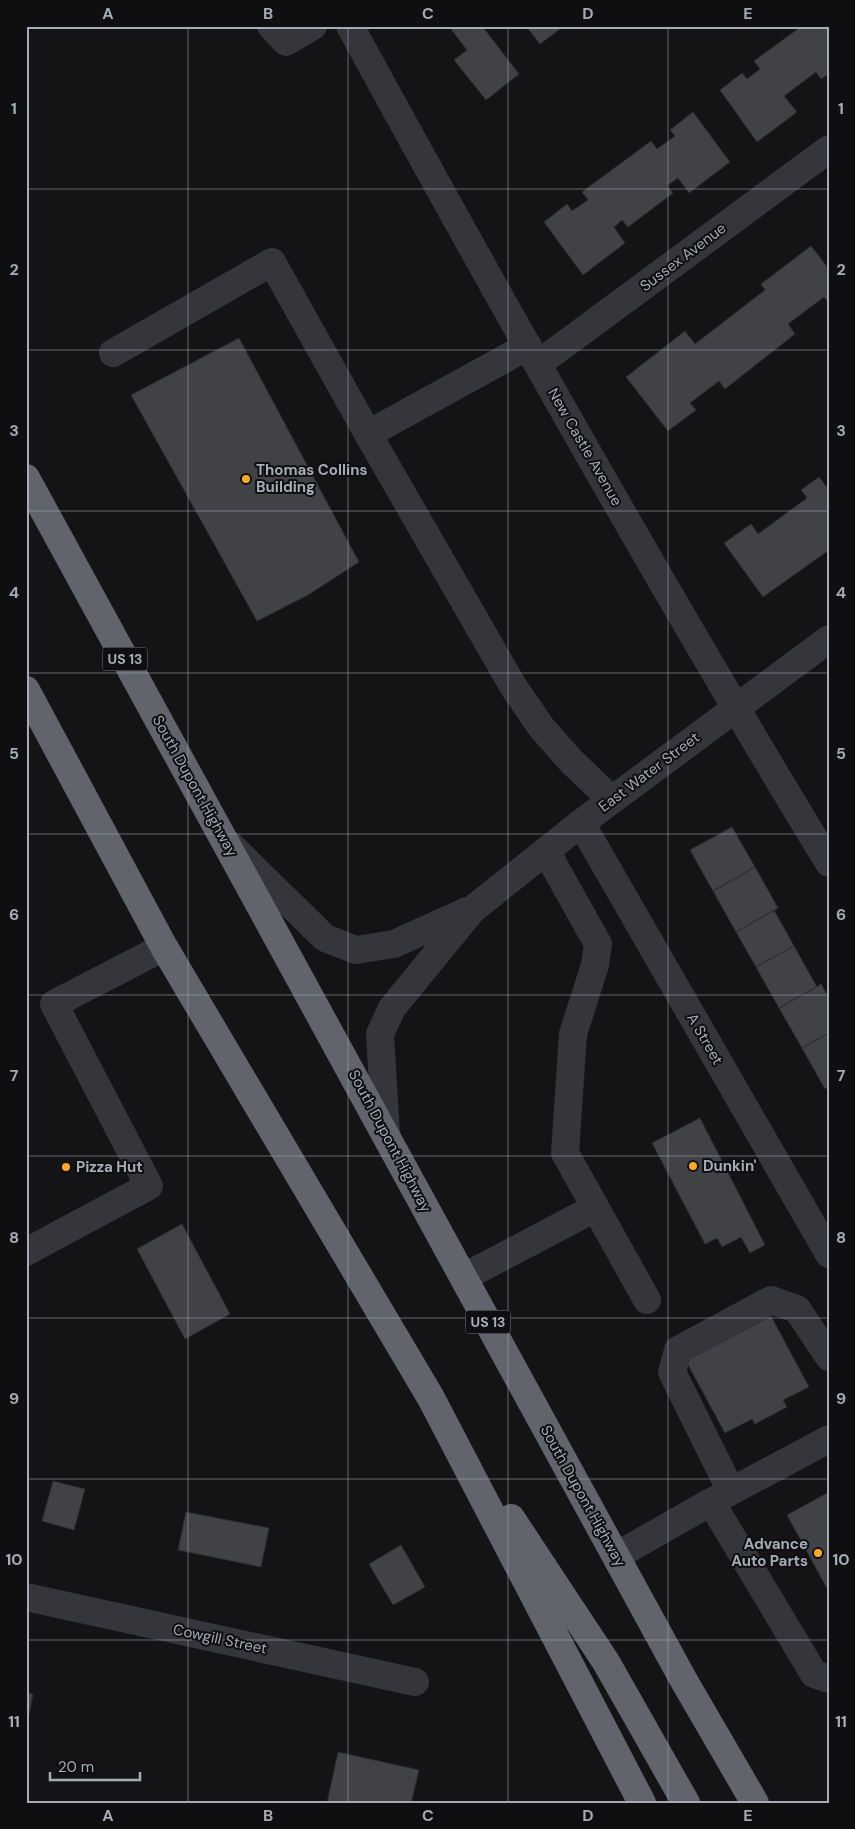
<svg xmlns="http://www.w3.org/2000/svg" width="855" height="1829" font-family="'DM Sans',sans-serif">
<style>
.building{fill:#404246;stroke:#2e2e32}
.lines{fill:none;stroke-linecap:round;stroke-linejoin:round}
.minor{stroke:#35363b;stroke-width:28}
.highway{stroke:#61646c;stroke-width:28}
.grid{fill:none;stroke:#a5acb7;stroke-width:1;stroke-opacity:0.55}
.poi-dot{fill:#f9a829;stroke:#0f0f11;stroke-width:2}
.labels{text-anchor:middle;stroke-width:4;stroke-linejoin:round;paint-order:stroke}
.shield{fill:#0f0f11;stroke:#787d85;stroke-width:1}
.shield-label{font-size:14px;font-weight:bold;fill:#a5acb7}
.street-label{font-size:15px;fill:#a5acb7;stroke:#0f0f11}
.poi-label{font-size:15px;font-weight:bold;fill:#a5acb7;stroke:#0f0f11;text-anchor:start}
.neatline{fill:none;stroke:#a5acb7;stroke-width:2}
.grid-label{font-size:16px;text-anchor:middle;font-weight:bold;fill:#a5acb7}
</style>
<rect width="100%" height="100%" fill="#141416"/>
<path class="building" d="M 455,26 L 482,26 L 519,74 L 486,100 L 454,60 L 467,50 L 451,29 Z
M 526,26 L 564,26 L 540,44 Z
M 802,26 L 829,26 L 829,74 L 821,79 L 816,72 L 784,96 L 797,112 L 757,142 L 720,90 L 742,73 L 747,79 L 760,69 L 754,61 Z
M 693,112 L 730,162 L 689,193 L 678,178 L 667,186 L 673,193 L 628,227 L 622,220 L 614,227 L 625,243 L 583,275 L 544,222 L 567,204 L 572,211 L 588,200 L 582,192 L 651,141 L 657,149 L 675,136 L 670,130 Z
M 811,246 L 829,269 L 829,303 L 824,297 L 788,324 L 795,334 L 725,389 L 719,381 L 690,403 L 696,410 L 668,431 L 626,377 L 685,331 L 695,344 L 765,290 L 761,284 Z
M 239,338 L 359,562 L 308,595 L 257,621 L 131,395 Z
M 819,477 L 829,490 L 829,522 L 827,524 L 829,526 L 829,550 L 763,597 L 724,543 L 751,524 L 758,534 L 807,498 L 801,490 Z
M 732,827 L 755,867 L 713,891 L 690,850 Z
M 755,867 L 778,908 L 736,932 L 713,891 Z
M 774,910 L 794,946 L 756,967 L 736,932 Z
M 794,946 L 817,987 L 779,1008 L 756,967 Z
M 821,984 L 829,998 L 829,1033 L 802,1048 L 779,1008 Z
M 829,1033 L 829,1086 L 825,1089 L 802,1048 Z
M 700,1118 L 765,1245 L 750,1253 L 741,1237 L 722,1247 L 717,1238 L 705,1244 L 652,1143 Z
M 182,1224 L 230,1314 L 185,1339 L 137,1249 Z
M 771,1316 L 809,1387 L 783,1400 L 787,1407 L 755,1424 L 752,1419 L 725,1433 L 686,1361 Z
M 53,1481 L 85,1489 L 74,1530 L 42,1521 Z
M 829,1492 L 829,1592 L 787,1515 Z
M 186,1512 L 269,1528 L 261,1567 L 178,1550 Z
M 401,1545 L 425,1587 L 393,1605 L 369,1564 Z
M 26,1693 L 33,1694 L 26,1730 Z
M 338,1752 L 419,1770 L 411,1803 L 327,1803 Z"/>
<g class="lines">
<path class="minor" d="M 271,26 L 286,42 L 313,26
M 350,26 C 504,308 662,589 829,863
M 113,353 L 272,262 L 368,434 L 513,686 L 541,727 L 571,761 L 612,800
M 538,364 L 829,149
M 368,434 L 528,346
M 581,823 L 829,1254
M 230,845 L 325,938 L 356,950 L 394,944 L 467,911
M 546,851 L 598,944 L 595,965 L 573,1034 L 565,1153 L 647,1300
M 386,1135 L 380,1034 L 392,1008 L 473,909 L 581,823 L 829,639
M 26,1252 L 149,1186 L 54,1004 L 164,947
M 464,1277 L 595,1208
M 731,1491 L 672,1372 L 678,1350 L 771,1300 L 797,1309 L 829,1357
M 711,1502 L 814,1674 L 829,1679
M 616,1556 L 711,1502 L 829,1439
M 26,1597 L 415,1682"/>
<path class="highway" d="M 26,478 L 683,1679 L 755,1803
M 26,690 L 164,947 L 431,1398 L 642,1803
M 511,1518 L 606,1662 L 686,1803"/>
</g>
<path class="grid" d="M 188,26 L 188,1803M 348,26 L 348,1803M 508,26 L 508,1803M 668,26 L 668,1803M 26,189 L 829,189M 26,350 L 829,350M 26,511 L 829,511M 26,673 L 829,673M 26,834 L 829,834M 26,995 L 829,995M 26,1156 L 829,1156M 26,1318 L 829,1318M 26,1479 L 829,1479M 26,1640 L 829,1640"/>
<g class="poi-dot">
<circle cx="246" cy="479" r="5"/>
<circle cx="693" cy="1166" r="5"/>
<circle cx="66" cy="1167" r="5"/>
<circle cx="818" cy="1553" r="5"/>
</g>
<g class="labels">
<g class="shield">
<rect x="102.5" y="647.5" width="45" height="23" rx="4"/>
<rect x="465.5" y="1310.5" width="45" height="23" rx="4"/>
</g>
<g class="shield-label">
<text x="125" y="664">US 13</text>
<text x="488" y="1327">US 13</text>
</g>
<g class="street-label">
<text transform="translate(683 257) rotate(-37)" y="5">Sussex Avenue</text>
<text transform="translate(585 447) rotate(60)" y="5">New Castle Avenue</text>
<text transform="translate(649 772) rotate(-37)" y="5">East Water Street</text>
<text transform="translate(195 786) rotate(61)" y="5">South Dupont Highway</text>
<text transform="translate(705 1039) rotate(60)" y="5">A Street</text>
<text transform="translate(390 1141) rotate(62)" y="5">South Dupont Highway</text>
<text transform="translate(583 1496) rotate(61)" y="5">South Dupont Highway</text>
<text transform="translate(220 1639) rotate(12)" y="5">Cowgill Street</text>
</g>
<g class="poi-label">
<text x="256" y="475">Thomas Collins<tspan x="256" dy="17">Building</tspan></text>
<text x="703" y="1171">Dunkin'</text>
<text x="76" y="1172">Pizza Hut</text>
<text x="808" y="1549" text-anchor="end">Advance<tspan x="808" dy="17">Auto Parts</tspan></text>
</g>
</g>
<rect width="855" height="1829" fill="none" stroke="#0f0f11" stroke-width="55"/>
<path d="M50 1772v8h90v-8" fill="none" stroke="#a5acb7" stroke-width="2.5"/>
<text x="58" y="1772" font-size="15" fill="#a5acb7" stroke="#0f0f11" stroke-width="4" paint-order="stroke">20 m</text>
<rect x="28" y="28" width="800" height="1774" class="neatline"/>
<g class="grid-label">
<text x="108" y="19">A</text>
<text x="268" y="19">B</text>
<text x="428" y="19">C</text>
<text x="588" y="19">D</text>
<text x="748" y="19">E</text>
<text x="14" y="114">1</text>
<text x="841" y="114">1</text>
<text x="14" y="275">2</text>
<text x="841" y="275">2</text>
<text x="14" y="436">3</text>
<text x="841" y="436">3</text>
<text x="14" y="598">4</text>
<text x="841" y="598">4</text>
<text x="14" y="759">5</text>
<text x="841" y="759">5</text>
<text x="14" y="920">6</text>
<text x="841" y="920">6</text>
<text x="14" y="1081">7</text>
<text x="841" y="1081">7</text>
<text x="14" y="1243">8</text>
<text x="841" y="1243">8</text>
<text x="14" y="1404">9</text>
<text x="841" y="1404">9</text>
<text x="14" y="1565">10</text>
<text x="841" y="1565">10</text>
<text x="14" y="1727">11</text>
<text x="841" y="1727">11</text>
<text x="108" y="1821">A</text>
<text x="268" y="1821">B</text>
<text x="428" y="1821">C</text>
<text x="588" y="1821">D</text>
<text x="748" y="1821">E</text>
</g>
</svg>
